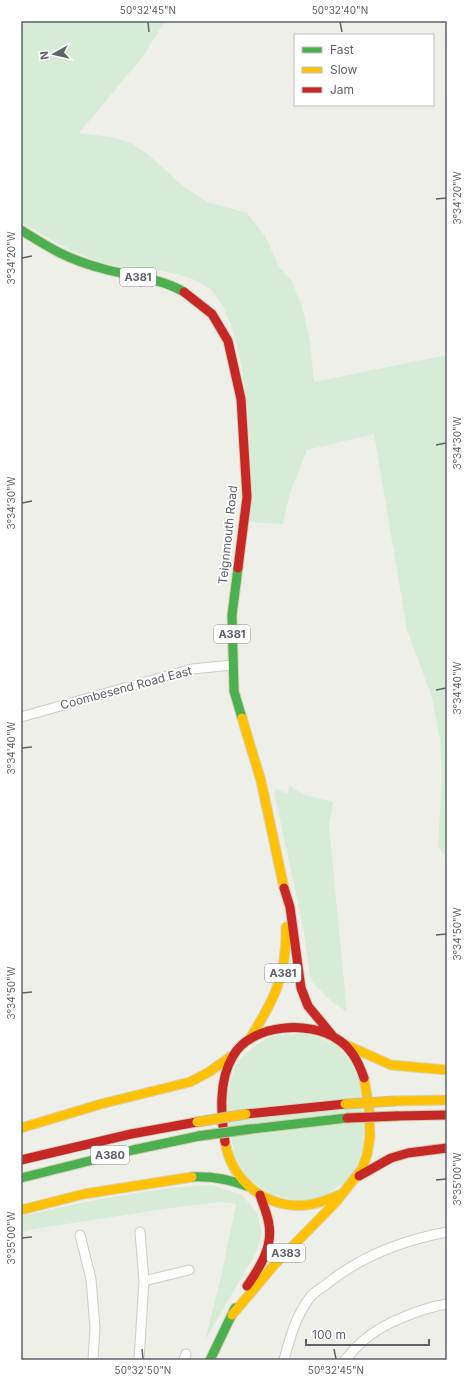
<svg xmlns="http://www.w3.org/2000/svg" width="468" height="1381" font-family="Inter,sans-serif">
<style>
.green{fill:#d6ecd7}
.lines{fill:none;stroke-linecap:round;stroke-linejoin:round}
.street-casing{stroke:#cccdcb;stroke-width:11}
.fast-casing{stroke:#d8d4b5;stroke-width:11}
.slow-casing{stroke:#d8d4b5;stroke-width:11}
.jam-casing{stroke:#d8d4b5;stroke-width:11}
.street{stroke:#fdfdfc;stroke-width:9}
.fast{stroke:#4caf50;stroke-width:9}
.slow{stroke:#ffc107;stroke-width:9}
.jam{stroke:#c62828;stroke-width:9}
.fast-bridge-casing{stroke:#c7c095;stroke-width:11;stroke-linecap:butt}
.slow-bridge-casing{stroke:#c7c095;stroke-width:11;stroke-linecap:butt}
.jam-bridge-casing{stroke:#c7c095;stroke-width:11;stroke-linecap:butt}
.fast-bridge{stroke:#4caf50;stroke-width:9}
.slow-bridge{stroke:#ffc107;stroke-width:9}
.jam-bridge{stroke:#c62828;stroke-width:9}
.ticks{fill:none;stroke:#5e6168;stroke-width:1.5}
.labels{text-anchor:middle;stroke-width:3.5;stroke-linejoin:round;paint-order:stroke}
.shield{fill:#fff;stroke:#8e9095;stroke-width:1}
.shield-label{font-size:11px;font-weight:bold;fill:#5e6168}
.street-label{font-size:12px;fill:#5e6168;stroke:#fff}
.neatline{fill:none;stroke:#5e6168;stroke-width:1.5}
.ticks-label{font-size:10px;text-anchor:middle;fill:#5e6168}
</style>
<rect width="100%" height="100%" fill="#efefe9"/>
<path class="green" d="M 21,21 L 165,21 L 144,55 L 79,133 L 112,137 L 131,143 L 150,156 L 183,186 L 207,202 L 247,213 L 265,236 L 279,267 L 291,280 L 302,306 L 310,341 L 314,382 L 447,355 L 447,858 L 438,847 L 442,773 L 440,739 L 432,697 L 407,630 L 374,434 L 307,450 L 290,493 L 283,524 L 249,522 C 255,474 249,315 207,287 C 178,267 141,271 108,264 C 77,256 48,238 21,222 Z
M 289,786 L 305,795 L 333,802 L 329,826 L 347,1012 L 330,1000 L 311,981 L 303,927 L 274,792 L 277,789 L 288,794 Z
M 307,1033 L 335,1044 L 345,1054 L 359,1077 L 365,1144 L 357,1166 L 346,1181 L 328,1194 L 304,1201 L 273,1196 L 246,1176 L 234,1154 L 227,1110 L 227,1096 L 234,1069 L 239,1060 L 254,1046 L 271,1036 Z
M 212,1185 L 242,1195 L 257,1213 L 262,1232 L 257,1251 L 205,1340 L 221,1277 L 236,1204 L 220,1202 L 164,1209 L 21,1231 L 21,1216 C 85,1202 146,1188 212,1185 Z"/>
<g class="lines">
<defs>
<path id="street" d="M 21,717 L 192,669 L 233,665
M 80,1235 L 91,1279 L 95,1328 L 93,1360
M 144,1281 L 189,1270
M 139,1360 L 144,1281 L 140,1232
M 184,1360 L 186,1354
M 284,1360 C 290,1337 296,1315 311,1296 C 316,1291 323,1287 328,1283 C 363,1255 404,1240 447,1232
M 345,1360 C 351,1353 357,1346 364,1340 C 383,1323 422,1308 447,1304"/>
<path id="fast" d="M 21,230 C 51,249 69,260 104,269 C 130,276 161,278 184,292
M 238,568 L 232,615 L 234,691 L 242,718
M 251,1129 L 347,1118
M 192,1177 C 212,1176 228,1179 247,1186
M 21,1178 L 133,1150 L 199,1136
M 210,1360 L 235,1308"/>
<path id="slow" d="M 242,718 L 261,781 L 284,888
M 249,1040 C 274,1000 287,976 286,927
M 342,1043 L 391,1065 L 447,1070
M 395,1101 L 447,1100
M 21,1128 L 101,1104 L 190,1082 L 209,1072 L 233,1055
M 225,1142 C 232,1182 267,1209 307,1205 C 319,1204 331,1198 342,1194
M 21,1210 L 84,1194 L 192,1177
M 232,1315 L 275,1264 L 335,1203 L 362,1169 L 367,1155 L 370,1136 L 369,1108 L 364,1078"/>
<path id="jam" d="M 184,292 L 212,314 L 228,341 L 241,399 L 247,497 L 238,568
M 284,888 L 290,907 L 301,988 L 308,1006 L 332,1035
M 246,1114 L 345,1104
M 397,1116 L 447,1115
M 225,1142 C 221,1115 218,1081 233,1056 C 251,1024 309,1020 337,1039 C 351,1047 359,1063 364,1078
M 21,1160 L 131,1134 L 197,1122
M 359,1176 L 391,1158 L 408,1153 L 447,1148
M 247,1286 C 259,1269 273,1247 269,1225 C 268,1215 263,1205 260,1195"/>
</defs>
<use href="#street" class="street-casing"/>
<use href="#fast" class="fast-casing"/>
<use href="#slow" class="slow-casing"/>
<use href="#jam" class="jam-casing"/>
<use href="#street" class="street"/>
<use href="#fast" class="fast"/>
<use href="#slow" class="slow"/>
<use href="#jam" class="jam"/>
<defs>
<path id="fast-bridge" d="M 199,1136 L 251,1129"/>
<path id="slow-bridge" d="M 345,1104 L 395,1101
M 197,1122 L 246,1114"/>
<path id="jam-bridge" d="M 347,1118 L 397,1116"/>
</defs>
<use href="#fast-bridge" class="fast-bridge-casing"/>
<use href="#slow-bridge" class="slow-bridge-casing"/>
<use href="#jam-bridge" class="jam-bridge-casing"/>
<use href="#fast-bridge" class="fast-bridge"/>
<use href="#slow-bridge" class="slow-bridge"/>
<use href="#jam-bridge" class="jam-bridge"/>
</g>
<path class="ticks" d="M 148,22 L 149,32M 340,22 L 342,32M 436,199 L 446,198M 22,258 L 32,256M 436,445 L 446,443M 22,503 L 32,501M 436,690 L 446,688M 22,748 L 32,747M 436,935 L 446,934M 22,993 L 32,992M 436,1180 L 446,1179M 22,1238 L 32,1237M 142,1349 L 143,1359M 334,1349 L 336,1359"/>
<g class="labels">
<g class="shield">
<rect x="120" y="268" width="36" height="18" rx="3"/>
<rect x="214" y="625" width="36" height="18" rx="3"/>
<rect x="265" y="964" width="36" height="18" rx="3"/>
<rect x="91" y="1146" width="38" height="18" rx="3"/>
<rect x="267" y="1244" width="38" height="18" rx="3"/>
</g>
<g class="shield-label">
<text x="138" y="281">A381</text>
<text x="232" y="638">A381</text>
<text x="283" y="977">A381</text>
<text x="110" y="1159">A380</text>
<text x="286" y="1257">A383</text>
</g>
<g class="street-label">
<text transform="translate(228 535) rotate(-84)" y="4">Teignmouth Road</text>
<text transform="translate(126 688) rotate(-15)" y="4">Coombesend Road East</text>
</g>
</g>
<rect width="468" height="1381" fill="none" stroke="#ffffff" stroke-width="44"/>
<rect x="294" y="34" width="140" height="72" fill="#ffffff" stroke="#bfc0c3"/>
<rect x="302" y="47" width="20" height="6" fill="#4caf50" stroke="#bfc0c3"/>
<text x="330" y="54" font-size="12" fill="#5e6168">Fast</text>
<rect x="302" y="67" width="20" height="6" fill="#ffc107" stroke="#bfc0c3"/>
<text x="330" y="74" font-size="12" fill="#5e6168">Slow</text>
<rect x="302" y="87" width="20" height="6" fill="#c62828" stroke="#bfc0c3"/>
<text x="330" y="94" font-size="12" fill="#5e6168">Jam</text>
<g transform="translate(54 54) rotate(262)" stroke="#ffffff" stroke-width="3" paint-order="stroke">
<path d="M0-3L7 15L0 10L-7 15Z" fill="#5e6168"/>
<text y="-6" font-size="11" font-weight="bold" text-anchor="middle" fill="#5e6168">N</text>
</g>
<path d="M306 1339v6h123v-6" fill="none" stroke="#5e6168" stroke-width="2"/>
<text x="312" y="1339" font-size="12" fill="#5e6168" stroke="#ffffff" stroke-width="3" paint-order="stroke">100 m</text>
<rect x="22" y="22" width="424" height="1337" class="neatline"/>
<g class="ticks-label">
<text x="148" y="14">50°32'45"N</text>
<text x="340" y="14">50°32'40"N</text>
<text transform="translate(457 198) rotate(-90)" y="4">3°34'20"W</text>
<text transform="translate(11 258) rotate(-90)" y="4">3°34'20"W</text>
<text transform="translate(457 443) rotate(-90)" y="4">3°34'30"W</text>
<text transform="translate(11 503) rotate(-90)" y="4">3°34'30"W</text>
<text transform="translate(457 688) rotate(-90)" y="4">3°34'40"W</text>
<text transform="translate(11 748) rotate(-90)" y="4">3°34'40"W</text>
<text transform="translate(457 934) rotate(-90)" y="4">3°34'50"W</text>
<text transform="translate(11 993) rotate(-90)" y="4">3°34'50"W</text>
<text transform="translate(457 1179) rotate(-90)" y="4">3°35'00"W</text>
<text transform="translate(11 1238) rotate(-90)" y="4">3°35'00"W</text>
<text x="143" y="1374">50°32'50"N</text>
<text x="336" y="1374">50°32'45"N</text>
</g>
</svg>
